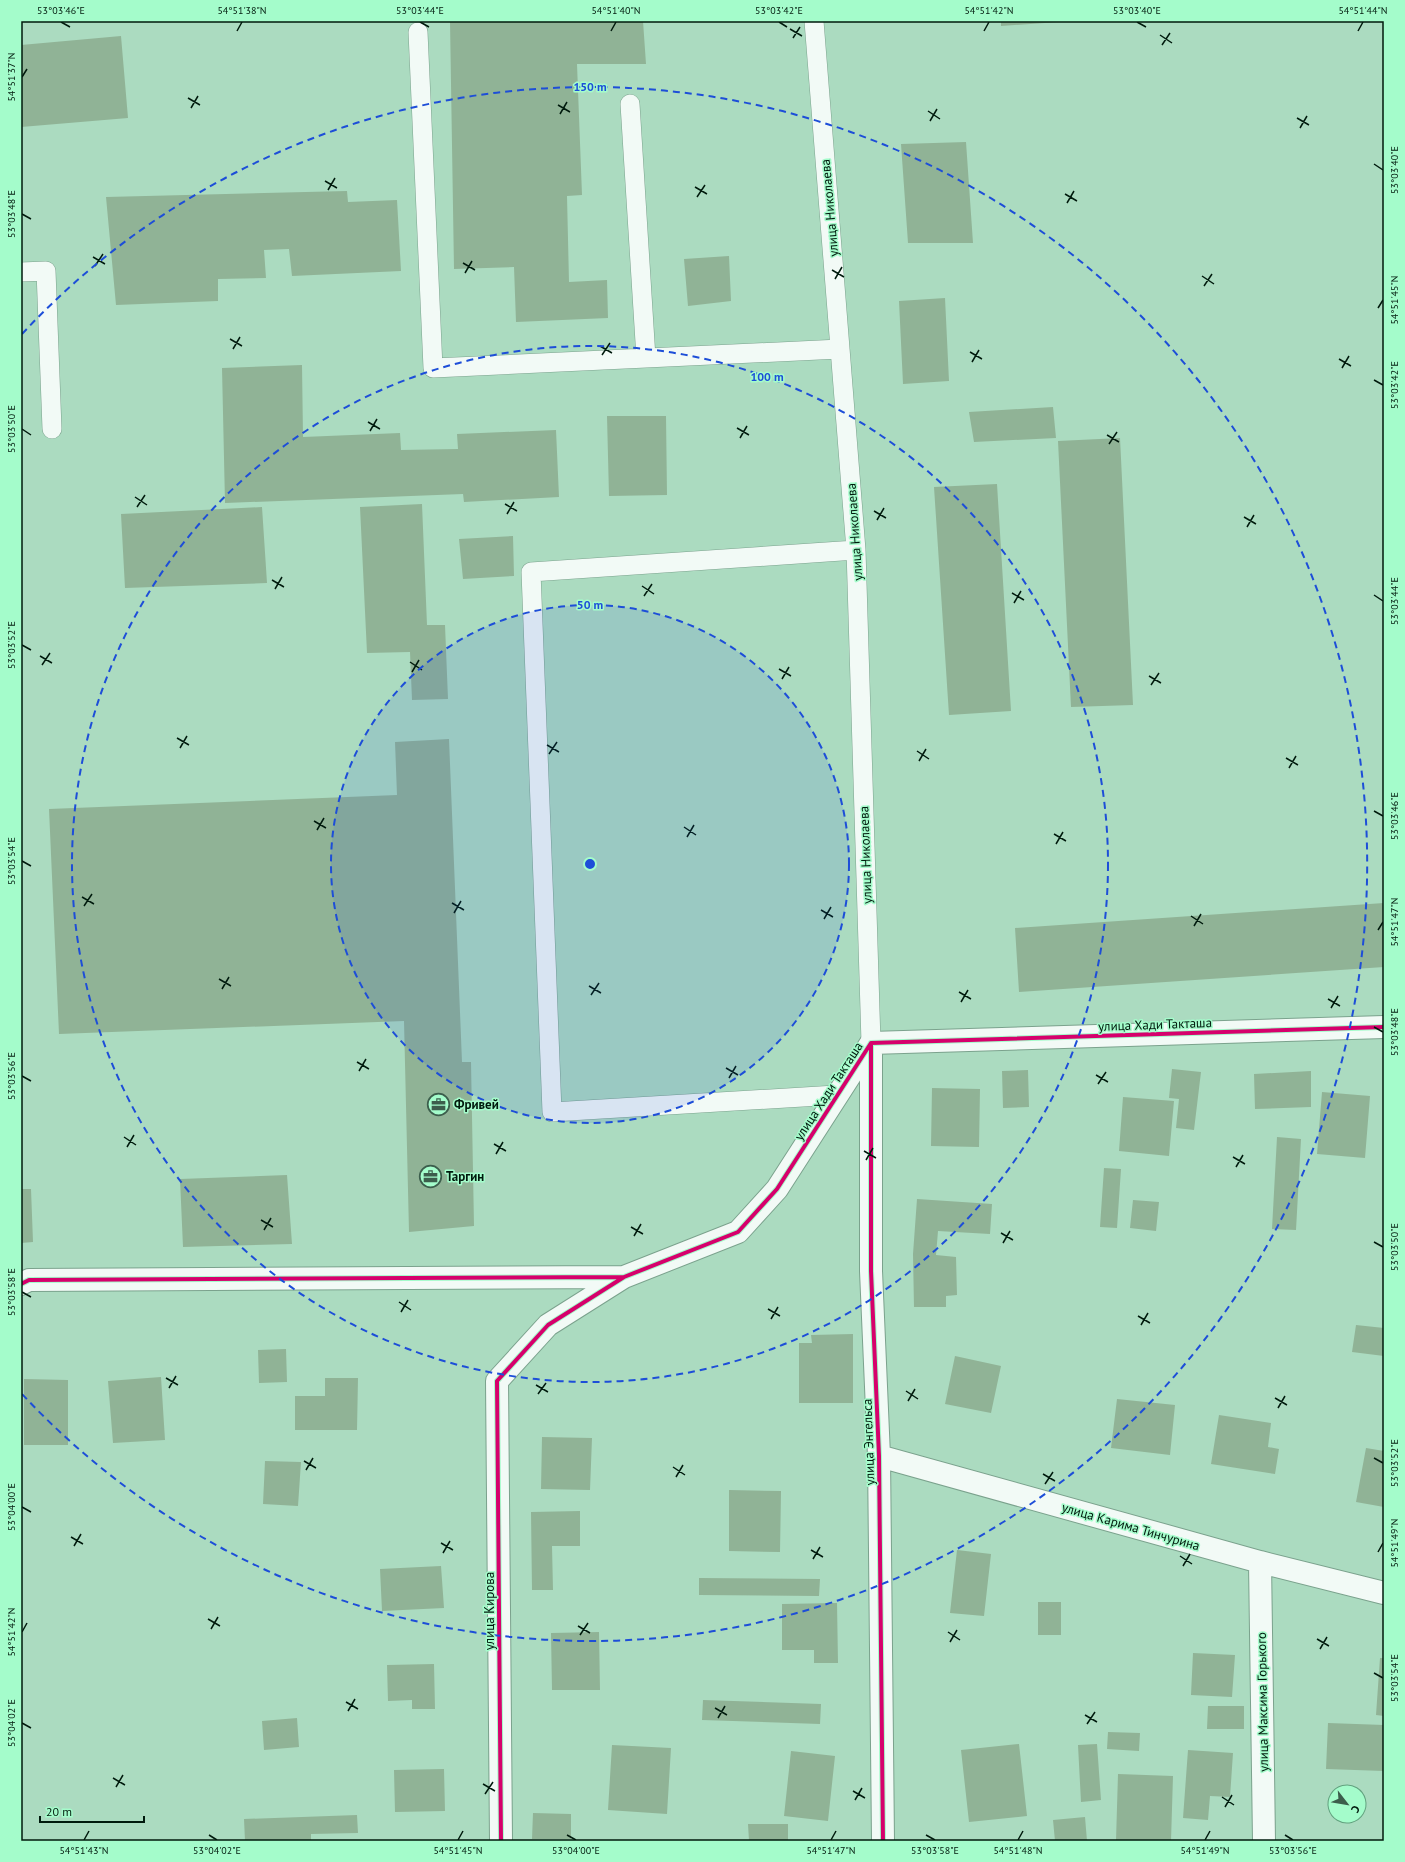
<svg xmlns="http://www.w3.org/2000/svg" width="1405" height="1862" font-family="'PT Sans',sans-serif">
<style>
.building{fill:#90b396}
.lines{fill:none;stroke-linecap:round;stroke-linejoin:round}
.service-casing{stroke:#7ba28d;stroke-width:20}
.minor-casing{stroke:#7ba28d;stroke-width:24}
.service{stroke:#f2faf6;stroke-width:19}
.minor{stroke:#f2faf6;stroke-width:22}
.cycleway-casing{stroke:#a4fccb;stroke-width:6}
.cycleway{stroke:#d6006c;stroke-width:4}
.ticks{fill:none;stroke:#001a0d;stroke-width:1.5}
.ring{fill:none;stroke:#1d4ed8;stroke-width:2;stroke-dasharray:7 5}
.labels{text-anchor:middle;stroke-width:3;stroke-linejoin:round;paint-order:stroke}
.street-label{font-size:13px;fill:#001a0d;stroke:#a4fccb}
.poi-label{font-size:13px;font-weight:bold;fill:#001a0d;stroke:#a4fccb;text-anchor:start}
.centre{fill:#1d4ed8;stroke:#a4fccb;stroke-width:2}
.ring-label{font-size:12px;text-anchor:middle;font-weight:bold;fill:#1d4ed8;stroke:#a4fccb;stroke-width:3;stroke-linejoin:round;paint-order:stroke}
.neatline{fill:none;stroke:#001a0d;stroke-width:1.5}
.ticks-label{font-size:10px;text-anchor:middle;fill:#001a0d}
</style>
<rect width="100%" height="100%" fill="#abdbc0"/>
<path class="building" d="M 450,21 L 643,21 L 646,64 L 577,64 L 582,195 L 567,196 L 569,282 L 607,280 L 608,318 L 516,322 L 514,267 L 454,269 Z
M 1001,21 L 1059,21 L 1059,22 L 1001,26 Z
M 121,36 L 128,118 L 21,127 L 21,45 Z
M 966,142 L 973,243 L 908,243 L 901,144 Z
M 347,191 L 348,202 L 397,200 L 401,271 L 292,276 L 289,249 L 264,250 L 266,278 L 218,279 L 218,301 L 116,305 L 106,197 Z
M 729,256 L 731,301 L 688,306 L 684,259 Z
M 945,298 L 949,381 L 903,384 L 899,301 Z
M 302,365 L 303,437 L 400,433 L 401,450 L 458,449 L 457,434 L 556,430 L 559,497 L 464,502 L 463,494 L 225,503 L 222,368 Z
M 1053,407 L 1056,438 L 974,442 L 969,412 Z
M 607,416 L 666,416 L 667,495 L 609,496 Z
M 1120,438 L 1133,705 L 1071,707 L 1058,441 Z
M 997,484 L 1011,711 L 949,715 L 934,487 Z
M 422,504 L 427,625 L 445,625 L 448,699 L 412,700 L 410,652 L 367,653 L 360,507 Z
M 262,507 L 267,583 L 125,588 L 121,514 Z
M 513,536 L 514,576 L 463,579 L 459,539 Z
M 449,739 L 462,1062 L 471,1062 L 474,1226 L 409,1232 L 404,1021 L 59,1034 L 49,809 L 397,795 L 395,742 Z
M 1384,903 L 1384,967 L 1019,992 L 1015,928 Z
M 1172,1069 L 1201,1072 L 1194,1130 L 1176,1128 L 1179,1099 L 1169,1098 Z
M 1028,1070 L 1029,1107 L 1003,1108 L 1002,1071 Z
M 1311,1071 L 1311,1107 L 1255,1109 L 1254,1074 Z
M 932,1088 L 980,1089 L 979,1147 L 931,1146 Z
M 1322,1092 L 1370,1096 L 1365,1158 L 1317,1154 Z
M 1123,1097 L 1174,1101 L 1169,1156 L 1119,1151 Z
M 1277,1137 L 1301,1139 L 1296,1230 L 1272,1229 Z
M 1104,1168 L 1121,1169 L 1117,1228 L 1100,1227 Z
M 287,1175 L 292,1244 L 183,1247 L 180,1179 Z
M 21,1189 L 31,1189 L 33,1242 L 21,1243 Z
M 917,1199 L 992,1204 L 990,1234 L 938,1231 L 936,1255 L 956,1257 L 957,1295 L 946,1296 L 946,1307 L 914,1307 L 913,1254 Z
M 1133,1200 L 1159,1202 L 1156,1231 L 1130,1228 Z
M 1356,1325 L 1384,1328 L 1384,1356 L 1352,1352 Z
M 853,1334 L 853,1403 L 799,1403 L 799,1343 L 812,1343 L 811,1335 Z
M 286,1349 L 287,1382 L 259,1383 L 258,1350 Z
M 955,1356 L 1001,1366 L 991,1413 L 945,1404 Z
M 161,1377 L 165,1440 L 113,1443 L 108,1381 Z
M 325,1378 L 358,1378 L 357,1430 L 295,1430 L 295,1396 L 325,1396 Z
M 24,1379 L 68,1380 L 68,1445 L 24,1445 Z
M 1117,1399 L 1175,1405 L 1170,1455 L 1111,1448 Z
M 1219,1415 L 1271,1423 L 1268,1447 L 1279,1449 L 1275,1474 L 1211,1464 Z
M 542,1437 L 592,1438 L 590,1490 L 541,1489 Z
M 1366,1448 L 1384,1451 L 1384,1507 L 1356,1502 Z
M 265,1461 L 301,1462 L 298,1506 L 263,1504 Z
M 729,1490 L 781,1491 L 780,1552 L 729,1551 Z
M 580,1511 L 580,1546 L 552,1546 L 553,1590 L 532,1590 L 531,1512 Z
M 957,1550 L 991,1554 L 984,1616 L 950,1613 Z
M 441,1566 L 444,1608 L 382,1611 L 380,1569 Z
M 699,1578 L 820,1579 L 819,1596 L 699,1595 Z
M 1038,1602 L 1061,1602 L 1061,1635 L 1038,1635 Z
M 837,1603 L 838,1663 L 814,1663 L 814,1650 L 782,1650 L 782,1604 Z
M 599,1632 L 600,1690 L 552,1690 L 551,1633 Z
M 1193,1653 L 1235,1655 L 1232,1697 L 1191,1695 Z
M 1380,1658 L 1384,1658 L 1384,1716 L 1376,1715 Z
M 434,1664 L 435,1709 L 412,1709 L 412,1700 L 388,1701 L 387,1665 Z
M 703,1700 L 821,1704 L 820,1724 L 702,1720 Z
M 1208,1706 L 1244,1706 L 1244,1729 L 1207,1729 Z
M 297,1718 L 299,1747 L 264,1750 L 262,1721 Z
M 1328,1723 L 1384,1725 L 1384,1771 L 1326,1769 Z
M 1108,1732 L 1140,1733 L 1139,1751 L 1107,1749 Z
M 1019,1744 L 1027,1816 L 969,1822 L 961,1750 Z
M 1097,1744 L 1101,1800 L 1081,1802 L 1078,1745 Z
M 612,1745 L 671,1748 L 667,1814 L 608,1810 Z
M 1188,1750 L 1233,1753 L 1230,1797 L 1210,1796 L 1208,1820 L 1183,1818 Z
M 791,1751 L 835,1756 L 828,1821 L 784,1816 Z
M 444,1769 L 445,1811 L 395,1812 L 394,1770 Z
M 1118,1774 L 1173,1776 L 1171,1841 L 1116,1841 Z
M 533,1813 L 571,1814 L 571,1839 L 532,1839 Z
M 357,1815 L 358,1833 L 311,1834 L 311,1841 L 245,1841 L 244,1819 Z
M 1085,1817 L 1087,1841 L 1055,1841 L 1053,1820 Z
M 748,1824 L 788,1824 L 788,1841 L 749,1841 Z"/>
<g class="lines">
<defs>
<path id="service" d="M 814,21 L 856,550 L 871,1043
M 418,32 L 433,368 L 840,349
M 630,104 L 646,358
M 21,272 L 46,271 L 52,429
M 836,1095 L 552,1112 L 531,572 L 856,550"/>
<path id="minor" d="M 871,1043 L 871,1271 L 879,1456 L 883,1841
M 21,1284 L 29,1280 L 624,1277
M 879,1456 L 1260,1562 L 1384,1593
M 1260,1562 L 1264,1841
M 501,1841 L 497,1381 L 548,1325 L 624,1277 L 738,1232 L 777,1189 L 871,1043 L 1384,1027"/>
</defs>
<use href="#service" class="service-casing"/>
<use href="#minor" class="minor-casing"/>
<use href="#service" class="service"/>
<use href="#minor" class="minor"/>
<defs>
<path id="cycleway" d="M 871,1043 L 871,1271 L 879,1456 L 883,1841
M 21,1284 L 29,1280 L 624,1277
M 501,1841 L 497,1381 L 548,1325 L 624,1277 L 738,1232 L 777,1189 L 871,1043 L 1384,1027"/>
</defs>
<use href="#cycleway" class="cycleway-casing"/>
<use href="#cycleway" class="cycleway"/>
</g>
<path class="ticks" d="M 61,22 L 70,27M 420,22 L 429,27M 779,22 L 787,27M 1137,22 L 1146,27M 790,29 L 802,36M 237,31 L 242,22M 611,31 L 616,22M 984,31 L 989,22M 1358,31 L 1363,22M 1160,35 L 1172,43M 793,38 L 800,27M 1162,45 L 1170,33M 22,77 L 27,69M 188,98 L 200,105M 558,105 L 570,112M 191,108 L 198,96M 928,111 L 940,119M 560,114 L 567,102M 1297,118 L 1309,125M 930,121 L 937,109M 1300,128 L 1307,116M 1374,164 L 1383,170M 325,181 L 337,188M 695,187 L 707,194M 328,190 L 335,178M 1065,194 L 1077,201M 697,197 L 705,185M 1067,203 L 1074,191M 22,214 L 31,219M 93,257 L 105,264M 463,263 L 475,270M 95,266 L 103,254M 832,270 L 844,277M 465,273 L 472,261M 1202,276 L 1214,284M 835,279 L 842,267M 1204,286 L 1212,274M 1378,308 L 1383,300M 230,339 L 242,346M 600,346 L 612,353M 233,349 L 240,337M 970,352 L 982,359M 602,355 L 610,343M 1339,359 L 1351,366M 972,362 L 979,350M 1342,368 L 1349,356M 1374,380 L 1383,385M 368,422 L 380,429M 737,428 L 749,435M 22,429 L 31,435M 370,431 L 377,419M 1107,435 L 1119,442M 740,438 L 747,426M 1109,444 L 1117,432M 135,497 L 147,505M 505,504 L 517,511M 137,507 L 145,495M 874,511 L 886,518M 507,514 L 514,502M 1244,517 L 1256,524M 877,520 L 884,508M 1247,527 L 1254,515M 272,580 L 284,587M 642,586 L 654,594M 275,589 L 282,577M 1012,593 L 1024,600M 1374,595 L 1383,601M 644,596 L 652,584M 1014,603 L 1021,591M 22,645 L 31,650M 40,656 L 52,663M 410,662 L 422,670M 42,665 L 50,653M 779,669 L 791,676M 412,672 L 419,660M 1149,676 L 1161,683M 782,679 L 789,667M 1151,685 L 1159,673M 177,738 L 189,745M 547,745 L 559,752M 180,748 L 187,736M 917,751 L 929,759M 549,754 L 557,742M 1286,758 L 1298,765M 919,761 L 926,749M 1289,768 L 1296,756M 1374,811 L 1383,816M 314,821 L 326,828M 684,827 L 696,835M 317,830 L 324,818M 1054,834 L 1066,841M 687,837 L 694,825M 1056,844 L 1063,832M 22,861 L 31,866M 82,897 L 94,904M 452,903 L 464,910M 84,906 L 92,894M 821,910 L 833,917M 454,913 L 461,901M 1191,916 L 1203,924M 824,919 L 831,907M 1194,926 L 1201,914M 1378,930 L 1383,922M 219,979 L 231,986M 589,986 L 601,993M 222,989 L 229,977M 959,992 L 971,999M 591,995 L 599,983M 1328,999 L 1340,1006M 961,1002 L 968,990M 1331,1008 L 1338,996M 1374,1027 L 1383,1032M 357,1062 L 369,1069M 726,1068 L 738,1075M 359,1071 L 366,1059M 1096,1075 L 1108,1082M 22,1076 L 31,1081M 729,1078 L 736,1066M 1098,1084 L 1106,1072M 124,1137 L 136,1145M 494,1144 L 506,1151M 127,1147 L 134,1135M 864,1151 L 876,1158M 496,1154 L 503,1142M 1233,1157 L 1245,1164M 866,1160 L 873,1148M 1236,1167 L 1243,1155M 261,1220 L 273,1227M 631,1227 L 643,1234M 264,1230 L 271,1218M 1001,1233 L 1013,1240M 634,1236 L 641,1224M 1374,1242 L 1383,1247M 1003,1243 L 1010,1231M 22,1292 L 31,1297M 399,1302 L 411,1310M 768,1309 L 780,1316M 401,1312 L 408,1300M 1138,1316 L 1150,1323M 771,1319 L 778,1307M 1141,1325 L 1148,1313M 166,1378 L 178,1385M 536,1385 L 548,1392M 169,1388 L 176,1376M 906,1391 L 918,1399M 538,1394 L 546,1383M 1275,1398 L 1287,1405M 908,1401 L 915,1389M 1278,1408 L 1285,1396M 1374,1458 L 1383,1463M 304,1461 L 316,1468M 673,1467 L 685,1475M 306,1470 L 313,1458M 1043,1474 L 1055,1481M 676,1477 L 683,1465M 1045,1484 L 1053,1472M 22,1507 L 31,1512M 71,1537 L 83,1544M 441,1543 L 453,1550M 74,1546 L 81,1534M 811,1550 L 823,1557M 1378,1552 L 1383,1543M 443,1553 L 450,1541M 1180,1556 L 1192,1564M 813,1559 L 820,1547M 1183,1566 L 1190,1554M 208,1619 L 220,1626M 578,1626 L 590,1633M 211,1629 L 218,1617M 22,1632 L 27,1623M 948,1632 L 960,1640M 580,1635 L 588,1623M 1317,1639 L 1329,1646M 950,1642 L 957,1630M 1320,1649 L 1327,1637M 1374,1673 L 1383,1678M 346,1702 L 358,1709M 715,1708 L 727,1715M 348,1711 L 355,1699M 1085,1715 L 1097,1722M 718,1718 L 725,1706M 22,1723 L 31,1728M 1087,1724 L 1095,1712M 113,1778 L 125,1785M 483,1784 L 495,1791M 116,1787 L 123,1775M 853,1791 L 865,1798M 485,1794 L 493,1782M 1222,1797 L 1234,1805M 855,1800 L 862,1788M 1225,1807 L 1232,1795M 209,1835 L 217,1840M 567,1835 L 576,1840M 926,1835 L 935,1840M 1285,1835 L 1293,1840M 84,1840 L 89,1831M 458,1840 L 463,1831M 831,1840 L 836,1831M 1018,1840 L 1023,1831M 1205,1840 L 1210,1831"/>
<circle cx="590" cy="864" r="259" fill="#1d4ed8" fill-opacity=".12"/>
<g class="ring">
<circle cx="590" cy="864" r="259"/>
<circle cx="590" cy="864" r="518"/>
<path d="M22 334A777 777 0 1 1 22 1394"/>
</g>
<defs>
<symbol id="office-ring" viewBox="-11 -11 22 22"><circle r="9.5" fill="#a4fccb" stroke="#3c5e4c" stroke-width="1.5"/><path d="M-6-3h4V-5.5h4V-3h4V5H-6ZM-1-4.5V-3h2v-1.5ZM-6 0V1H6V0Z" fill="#3c5e4c"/></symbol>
</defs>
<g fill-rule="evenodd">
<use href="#office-ring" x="426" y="1092" width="25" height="25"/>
<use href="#office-ring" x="418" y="1164" width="25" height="25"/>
</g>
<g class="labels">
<g class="street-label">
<text transform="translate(829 208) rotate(-95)" y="5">улица Николаева</text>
<text transform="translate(854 532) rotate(-94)" y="5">улица Николаева</text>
<text transform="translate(865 855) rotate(-92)" y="5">улица Николаева</text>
<text transform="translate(1155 1024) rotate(-2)" y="5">улица Хади Такташа</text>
<text transform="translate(828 1091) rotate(-57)" y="5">улица Хади Такташа</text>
<text transform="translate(868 1442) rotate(-92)" y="5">улица Энгельса</text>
<text transform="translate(1131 1526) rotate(16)" y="5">улица Карима Тинчурина</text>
<text transform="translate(489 1611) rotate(-90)" y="5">улица Кирова</text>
<text transform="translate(1262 1702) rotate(-91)" y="5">улица Максима Горького</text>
</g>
<g class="poi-label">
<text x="454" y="1109">Фривей</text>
<text x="446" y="1181">Таргин</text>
</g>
</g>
<circle cx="590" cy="864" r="6" class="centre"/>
<g class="ring-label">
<text x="590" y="91">150 m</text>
<text x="767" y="381">100 m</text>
<text x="590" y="609">50 m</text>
</g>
<rect width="1405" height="1862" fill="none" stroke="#a4fccb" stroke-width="44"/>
<g transform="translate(1347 1804) rotate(121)"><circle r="19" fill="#a4fccb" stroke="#62a27f"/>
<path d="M0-3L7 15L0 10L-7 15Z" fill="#3c5e4c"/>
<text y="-6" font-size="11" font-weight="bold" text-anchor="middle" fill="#001a0d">С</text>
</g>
<path d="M40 1816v6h104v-6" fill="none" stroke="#001a0d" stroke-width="2"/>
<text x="46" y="1816" font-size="12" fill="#001a0d" stroke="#a4fccb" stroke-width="3" paint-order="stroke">20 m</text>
<rect x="22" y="22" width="1361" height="1818" class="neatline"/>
<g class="ticks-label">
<text x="61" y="14">53°03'46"E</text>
<text x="242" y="14">54°51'38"N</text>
<text x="420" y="14">53°03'44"E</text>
<text x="616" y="14">54°51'40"N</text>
<text x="779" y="14">53°03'42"E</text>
<text x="989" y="14">54°51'42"N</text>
<text x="1137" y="14">53°03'40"E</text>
<text x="1363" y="14">54°51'44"N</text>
<text transform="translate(11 77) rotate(-90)" y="4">54°51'37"N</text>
<text transform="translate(1394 170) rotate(-90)" y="4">53°03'40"E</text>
<text transform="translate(11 214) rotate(-90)" y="4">53°03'48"E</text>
<text transform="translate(1394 300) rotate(-90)" y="4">54°51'45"N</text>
<text transform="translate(1394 385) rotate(-90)" y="4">53°03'42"E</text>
<text transform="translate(11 429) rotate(-90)" y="4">53°03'50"E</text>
<text transform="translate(1394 601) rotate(-90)" y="4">53°03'44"E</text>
<text transform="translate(11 645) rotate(-90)" y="4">53°03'52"E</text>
<text transform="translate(1394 816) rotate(-90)" y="4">53°03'46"E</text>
<text transform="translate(11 861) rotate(-90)" y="4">53°03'54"E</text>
<text transform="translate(1394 922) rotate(-90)" y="4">54°51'47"N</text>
<text transform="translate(1394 1032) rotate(-90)" y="4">53°03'48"E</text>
<text transform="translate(11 1076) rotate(-90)" y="4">53°03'56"E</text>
<text transform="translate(1394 1247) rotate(-90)" y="4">53°03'50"E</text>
<text transform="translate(11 1292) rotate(-90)" y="4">53°03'58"E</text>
<text transform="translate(1394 1463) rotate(-90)" y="4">53°03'52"E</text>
<text transform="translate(11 1507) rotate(-90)" y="4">53°04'00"E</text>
<text transform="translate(1394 1543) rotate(-90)" y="4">54°51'49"N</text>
<text transform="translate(11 1632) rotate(-90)" y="4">54°51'42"N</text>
<text transform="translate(1394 1678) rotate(-90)" y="4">53°03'54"E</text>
<text transform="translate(11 1723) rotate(-90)" y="4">53°04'02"E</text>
<text x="84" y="1854">54°51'43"N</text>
<text x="217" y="1854">53°04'02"E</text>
<text x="458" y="1854">54°51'45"N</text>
<text x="576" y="1854">53°04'00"E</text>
<text x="831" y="1854">54°51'47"N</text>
<text x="935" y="1854">53°03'58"E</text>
<text x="1018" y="1854">54°51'48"N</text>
<text x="1205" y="1854">54°51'49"N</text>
<text x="1293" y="1854">53°03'56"E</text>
</g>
</svg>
